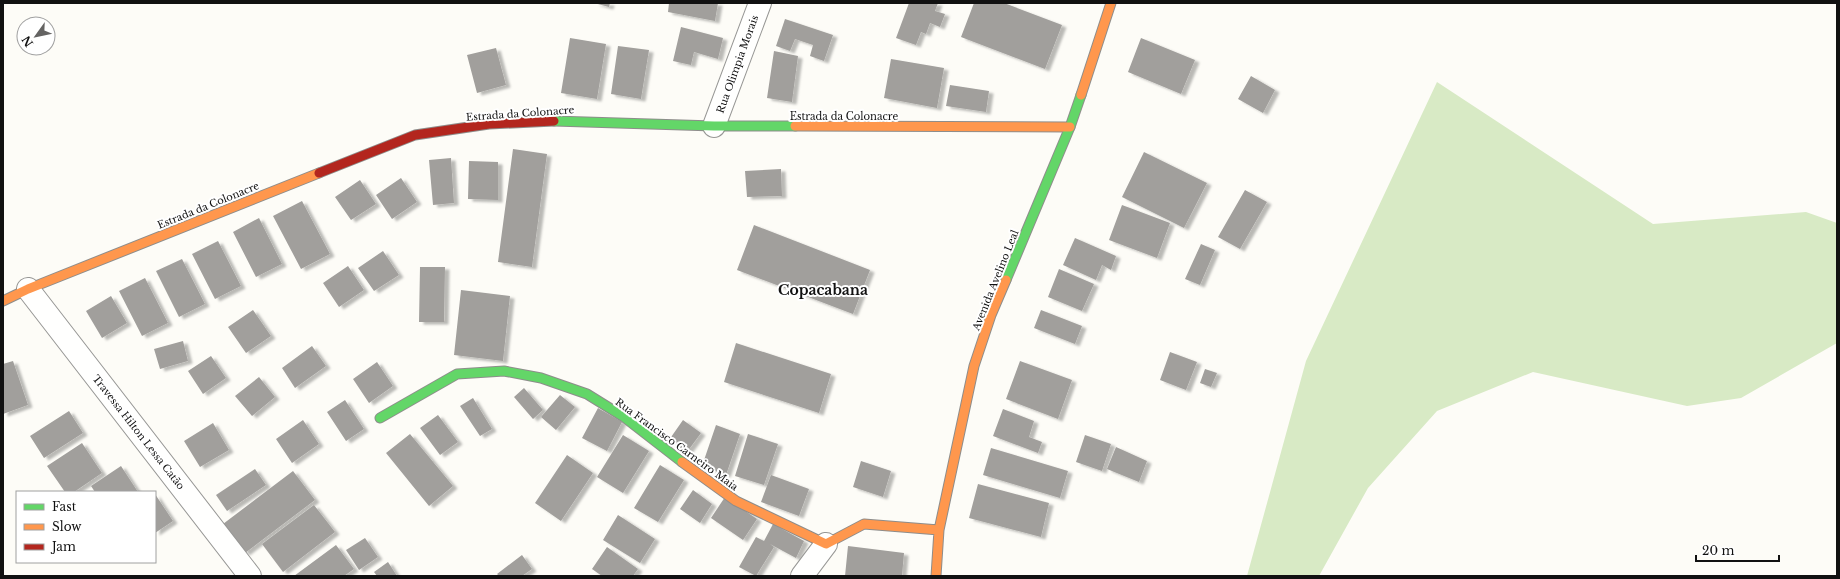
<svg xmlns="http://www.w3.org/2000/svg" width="1840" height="579" font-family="'Libre Baskerville',serif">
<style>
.forest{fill:#d8eac5}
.building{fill:#a19f9c;filter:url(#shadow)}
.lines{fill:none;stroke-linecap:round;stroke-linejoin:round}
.street-casing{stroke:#979795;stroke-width:24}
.fast-casing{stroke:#8e8d8b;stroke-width:11}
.slow-casing{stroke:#8e8d8b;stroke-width:11}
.jam-casing{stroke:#8e8d8b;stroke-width:11}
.street{stroke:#fffffe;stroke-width:22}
.fast{stroke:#63d668;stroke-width:9}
.slow{stroke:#ff974d;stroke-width:9}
.jam{stroke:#b3261e;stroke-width:9}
.labels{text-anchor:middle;stroke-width:4;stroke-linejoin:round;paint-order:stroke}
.street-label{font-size:10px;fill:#111;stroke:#fff}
.district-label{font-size:14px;font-weight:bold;fill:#111;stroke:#fff}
</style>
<defs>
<filter id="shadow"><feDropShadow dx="4.5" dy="2.5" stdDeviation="1" flood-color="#0004"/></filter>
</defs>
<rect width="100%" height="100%" fill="#fdfcf7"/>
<path class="forest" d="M 1437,82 L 1653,224 L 1806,212 L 1837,223 L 1837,343 L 1741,398 L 1687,406 L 1533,372 L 1437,411 L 1368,488 L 1319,576 L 1247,576 L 1306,361 Z"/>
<path class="building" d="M 594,3 L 610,3 L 609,7 Z
M 669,3 L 718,3 L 715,21 L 668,12 Z
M 909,3 L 938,3 L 935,11 L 945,14 L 940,27 L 930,23 L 926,34 L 921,32 L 916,45 L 896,38 Z
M 974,3 L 1004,3 L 1062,25 L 1045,69 L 961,37 Z
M 785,19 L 833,35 L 824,61 L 810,56 L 813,45 L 795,39 L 790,51 L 776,46 Z
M 681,27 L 723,38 L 718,59 L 694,52 L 691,65 L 673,61 Z
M 570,38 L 606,44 L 597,99 L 561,93 Z
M 1141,38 L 1195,60 L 1181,94 L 1128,72 Z
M 618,46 L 649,50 L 641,99 L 611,94 Z
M 496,48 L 506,85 L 477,93 L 467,55 Z
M 774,51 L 798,56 L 792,102 L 767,98 Z
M 891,59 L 944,68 L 937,108 L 884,98 Z
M 1251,76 L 1275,90 L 1263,113 L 1238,99 Z
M 950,85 L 989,91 L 986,112 L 946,106 Z
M 513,149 L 547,154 L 532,267 L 498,262 Z
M 1144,152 L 1207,183 L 1184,228 L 1122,197 Z
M 451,158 L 454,203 L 433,205 L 429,160 Z
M 469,161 L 498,162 L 498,200 L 468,199 Z
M 781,169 L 782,196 L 747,197 L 745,171 Z
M 401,178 L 417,202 L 392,219 L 376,195 Z
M 360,180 L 376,204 L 351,220 L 335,197 Z
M 1245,190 L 1267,202 L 1240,249 L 1218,237 Z
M 302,201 L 330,254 L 301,269 L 273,216 Z
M 1122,205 L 1170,223 L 1157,258 L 1109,240 Z
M 259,218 L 282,264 L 256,277 L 233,232 Z
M 754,225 L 870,270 L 853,314 L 737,270 Z
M 1075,238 L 1116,256 L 1111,270 L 1102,265 L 1096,280 L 1063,265 Z
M 218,241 L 241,286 L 215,299 L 192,254 Z
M 1201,244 L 1215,250 L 1200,285 L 1185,279 Z
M 383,251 L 399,275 L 374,291 L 358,268 Z
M 182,259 L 205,304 L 179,317 L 156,271 Z
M 348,266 L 364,290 L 339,307 L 323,283 Z
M 420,267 L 445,267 L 444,322 L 419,322 Z
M 1059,269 L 1094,284 L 1082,311 L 1048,297 Z
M 145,278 L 168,323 L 142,336 L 119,291 Z
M 461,290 L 510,296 L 503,361 L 454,355 Z
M 111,296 L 127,323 L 102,338 L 86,311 Z
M 253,310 L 271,336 L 246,353 L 228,327 Z
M 1041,310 L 1082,326 L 1075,344 L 1034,328 Z
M 183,341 L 188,361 L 160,369 L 154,349 Z
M 736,343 L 831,374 L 819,413 L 724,382 Z
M 312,346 L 326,366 L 295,388 L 282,368 Z
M 1170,352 L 1197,362 L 1186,390 L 1160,380 Z
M 211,356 L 226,378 L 203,394 L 188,371 Z
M 13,361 L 28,405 L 3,414 L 3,364 Z
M 1020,361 L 1072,380 L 1058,419 L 1006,399 Z
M 377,362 L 393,386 L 369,403 L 353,379 Z
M 1205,369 L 1217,373 L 1211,387 L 1200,383 Z
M 259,377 L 275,397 L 252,416 L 235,396 Z
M 524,388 L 543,410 L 533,419 L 514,397 Z
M 560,395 L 575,407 L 556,430 L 541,417 Z
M 473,398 L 492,429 L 480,436 L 460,406 Z
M 345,400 L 364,429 L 346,441 L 327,412 Z
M 598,408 L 622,422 L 607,451 L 582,438 Z
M 1003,409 L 1034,421 L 1029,437 L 1042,442 L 1038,453 L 993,436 Z
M 69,411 L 83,433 L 44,458 L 30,436 Z
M 438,415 L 458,442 L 440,455 L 420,428 Z
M 303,420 L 319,444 L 292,463 L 276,439 Z
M 683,420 L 701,433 L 687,452 L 669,440 Z
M 213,423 L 229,450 L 200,467 L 184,441 Z
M 716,425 L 740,434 L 726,475 L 702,466 Z
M 410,434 L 453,486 L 429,506 L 386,453 Z
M 748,434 L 778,444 L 764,485 L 735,476 Z
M 623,435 L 649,451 L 623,493 L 597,477 Z
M 1085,435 L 1111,444 L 1102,471 L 1076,462 Z
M 82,443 L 102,473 L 74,492 L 65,492 L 47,466 Z
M 1116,447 L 1147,461 L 1139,482 L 1107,469 Z
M 991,448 L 1068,471 L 1060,498 L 983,475 Z
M 567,455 L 593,473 L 561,521 L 535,503 Z
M 861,461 L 891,471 L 883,497 L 853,487 Z
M 660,465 L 684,480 L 658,522 L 634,508 Z
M 121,466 L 138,492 L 95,492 L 91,486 Z
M 255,469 L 266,485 L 227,511 L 216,495 Z
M 293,471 L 315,500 L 245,553 L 223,524 Z
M 771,475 L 809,489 L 799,516 L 761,502 Z
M 978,484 L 1049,503 L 1041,537 L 969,518 Z
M 693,490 L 712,504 L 700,523 L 680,509 Z
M 155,494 L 173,521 L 155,533 Z
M 725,497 L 757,519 L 743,540 L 711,518 Z
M 314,505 L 335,532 L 283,572 L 262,544 Z
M 618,515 L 655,539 L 640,563 L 603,540 Z
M 773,524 L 804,541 L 796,558 L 770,544 L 774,547 L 756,576 L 739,567 L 756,537 L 764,541 Z
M 365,538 L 378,557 L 359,570 L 346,550 Z
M 336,545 L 354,569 L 344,576 L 294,576 Z
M 848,546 L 904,553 L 902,576 L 845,576 Z
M 607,547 L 638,569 L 633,576 L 602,576 L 592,569 Z
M 522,555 L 532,569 L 522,576 L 499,576 L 497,574 Z
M 388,562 L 397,576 L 377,576 L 374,572 Z"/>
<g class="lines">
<defs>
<path id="street" d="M 714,126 L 760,3
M 28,289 L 250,576
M 802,576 L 826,544"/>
<path id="fast" d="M 554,121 L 714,126 L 795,126
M 1006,280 L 1070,127 L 1081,95
M 380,418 L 457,374 L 504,371 L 541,378 L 587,394 L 624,417 L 682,462"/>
<path id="slow" d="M 1081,95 L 1111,3
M 795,126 L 1070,127
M 3,301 L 28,289 L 319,173
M 682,462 L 736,501 L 826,544 L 864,524 L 939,530
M 936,576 L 939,530 L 974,366 L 991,315 L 1006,280"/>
<path id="jam" d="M 319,173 L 415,135 L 489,124 L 554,121"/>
</defs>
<use href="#street" class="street-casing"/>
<use href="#fast" class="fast-casing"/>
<use href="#slow" class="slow-casing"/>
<use href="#jam" class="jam-casing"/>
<use href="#street" class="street"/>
<use href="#fast" class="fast"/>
<use href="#slow" class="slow"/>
<use href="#jam" class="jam"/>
</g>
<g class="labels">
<g class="street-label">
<text transform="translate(737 64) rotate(-70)" y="4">Rua Olimpia Morais</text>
<text transform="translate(520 113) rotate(-4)" y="4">Estrada da Colonacre</text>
<text x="844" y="120">Estrada da Colonacre</text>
<text transform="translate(208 205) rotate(-22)" y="4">Estrada da Colonacre</text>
<text transform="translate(995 280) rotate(-68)" y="4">Avenida Avelino Leal</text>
<text transform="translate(139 432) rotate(52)" y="4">Travessa Hilton Lessa Catão</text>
<text transform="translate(677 444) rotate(36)" y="4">Rua Francisco Carneiro Maia</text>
</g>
<g class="district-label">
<text x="823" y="295">Copacabana</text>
</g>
</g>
<rect width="1840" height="579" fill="none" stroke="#111111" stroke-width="8"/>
<rect x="16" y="491" width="140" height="72" fill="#ffffff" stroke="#a0a0a0"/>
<rect x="24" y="504" width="20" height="6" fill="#63d668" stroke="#a0a0a0"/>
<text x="52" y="511" font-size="12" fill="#111111">Fast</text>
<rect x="24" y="524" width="20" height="6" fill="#ff974d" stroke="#a0a0a0"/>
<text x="52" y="531" font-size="12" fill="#111111">Slow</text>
<rect x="24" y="544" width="20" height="6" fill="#b3261e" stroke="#a0a0a0"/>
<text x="52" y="551" font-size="12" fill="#111111">Jam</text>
<g transform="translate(36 36) rotate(237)"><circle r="19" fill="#ffffff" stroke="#a0a0a0"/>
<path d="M0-3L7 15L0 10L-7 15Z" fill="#646362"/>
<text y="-6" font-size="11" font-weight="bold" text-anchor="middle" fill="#111111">N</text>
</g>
<path d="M1696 555v6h83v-6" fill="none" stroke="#111111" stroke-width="2"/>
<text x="1702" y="555" font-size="12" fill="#111111" stroke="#ffffff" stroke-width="3" paint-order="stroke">20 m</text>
</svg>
